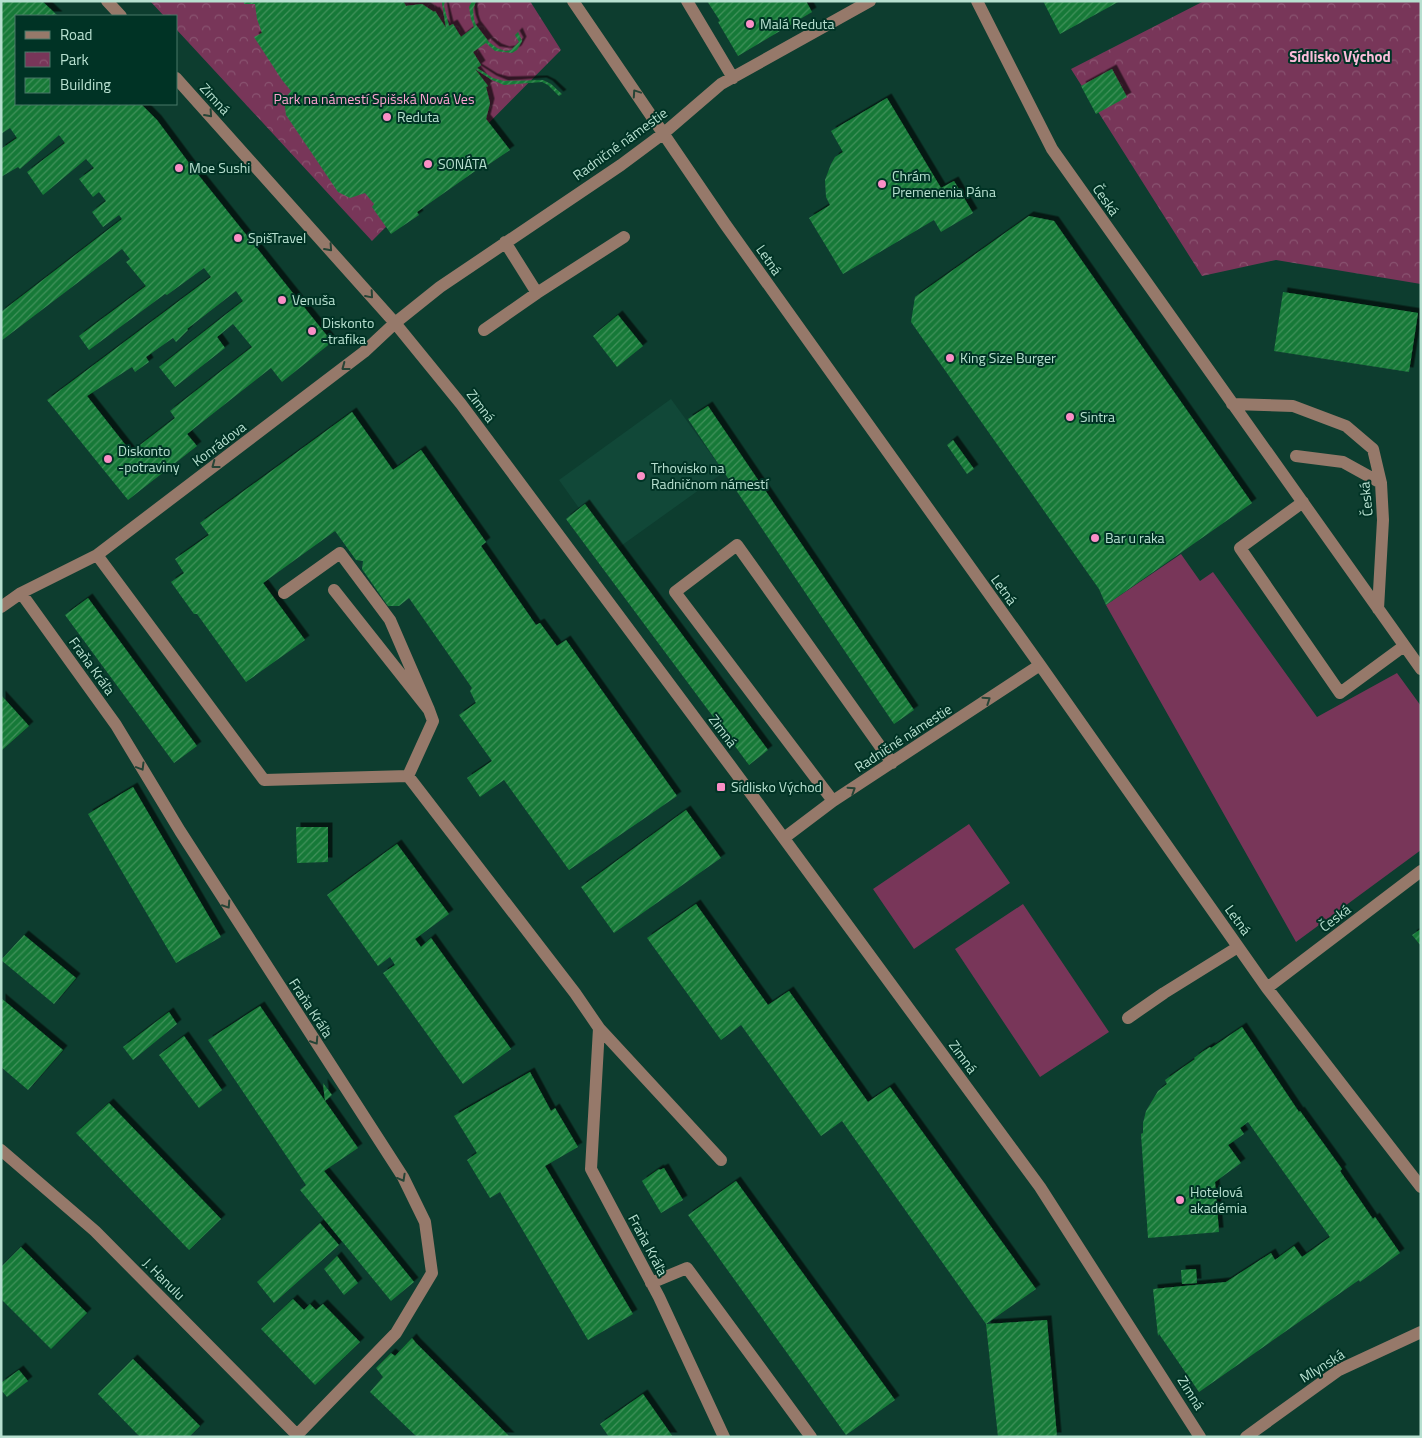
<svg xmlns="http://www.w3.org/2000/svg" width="1422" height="1438" font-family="'Titillium Web',sans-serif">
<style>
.built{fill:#114838}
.grass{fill:#783659}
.park{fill:url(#park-crowns)}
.building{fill:url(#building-hatch);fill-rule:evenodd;filter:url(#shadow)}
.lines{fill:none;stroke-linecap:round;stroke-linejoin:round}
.minor{stroke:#96796a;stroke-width:12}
.oneway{stroke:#264436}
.poi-dot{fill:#fa8fc6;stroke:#003325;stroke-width:2}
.labels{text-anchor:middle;stroke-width:4;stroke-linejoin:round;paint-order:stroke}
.poi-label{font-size:14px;fill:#b7e0d0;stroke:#003325;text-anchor:start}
.street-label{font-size:14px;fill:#b7e0d0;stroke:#003325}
.park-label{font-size:14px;fill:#fca3cf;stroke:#003325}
.neighbourhood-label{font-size:15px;font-weight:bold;fill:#fbbdda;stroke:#003325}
</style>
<defs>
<pattern id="park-crowns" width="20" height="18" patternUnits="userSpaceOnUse" patternTransform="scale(1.25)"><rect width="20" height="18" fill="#783659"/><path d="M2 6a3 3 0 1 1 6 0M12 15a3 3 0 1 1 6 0" fill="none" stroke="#895370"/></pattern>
<pattern id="building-hatch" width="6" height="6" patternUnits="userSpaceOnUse" patternTransform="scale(1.25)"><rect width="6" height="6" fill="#177937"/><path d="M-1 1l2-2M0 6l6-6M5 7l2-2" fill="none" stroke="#41925c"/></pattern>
<filter id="shadow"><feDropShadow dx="4.5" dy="-4.5" stdDeviation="0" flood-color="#0009"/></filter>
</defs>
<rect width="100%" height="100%" fill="#0d3d2f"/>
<path class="built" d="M 671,399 L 724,472 L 611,553 L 559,480 Z"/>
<path class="grass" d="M 1181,554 L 1200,581 L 1213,572 L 1317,717 L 1397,673 L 1421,706 L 1421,850 L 1296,942 L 1106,605 Z
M 969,824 L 1010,883 L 914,949 L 873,889 Z
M 1023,904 L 1109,1032 L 1040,1077 L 955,949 Z"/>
<path class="park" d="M 150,1 L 530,1 L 561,50 L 372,241 L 176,29 L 176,16 L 164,16 Z
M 1204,1 L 1421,1 L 1421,284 L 1276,260 L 1202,276 L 1071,69 Z"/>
<path class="building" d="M 1,1 L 42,1 L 58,16 L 16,16 L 16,104 L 141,104 L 157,120 L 192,167 L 332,342 L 282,382 L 271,368 L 187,434 L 197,446 L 128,500 L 47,400 L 211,277 L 204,268 L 167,295 L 165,294 L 89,350 L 79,336 L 146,286 L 126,262 L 130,259 L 122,249 L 1,341 L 1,312 L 122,219 L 119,215 L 103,227 L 92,212 L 106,201 L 99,192 L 93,197 L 79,179 L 94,168 L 86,159 L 43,195 L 27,172 L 65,143 L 59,135 L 20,169 L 18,167 L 1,177 L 1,149 L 17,138 L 10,128 L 1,134 ZM 236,291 L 243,301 L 159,367 L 175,387 L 225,348 L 217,337 L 233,324 L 252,347 L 170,411 L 175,418 L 131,452 L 87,396 L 132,367 L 135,372 L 149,362 L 146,357 L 173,338 L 176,342 L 188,330 L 187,329 Z
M 244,1 L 403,1 L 406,6 L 422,4 L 434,12 L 435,11 L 446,28 L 442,4 L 442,1 L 445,1 L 444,6 L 449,26 L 453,24 L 461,37 L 474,27 L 471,19 L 469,7 L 472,1 L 476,1 L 473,9 L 474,19 L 476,25 L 489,42 L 497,48 L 505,51 L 511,50 L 519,42 L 515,35 L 518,32 L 522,41 L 517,50 L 512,53 L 495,51 L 486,43 L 473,52 L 481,65 L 477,68 L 493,78 L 504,81 L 543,80 L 551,84 L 562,94 L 559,96 L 548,85 L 542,82 L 504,85 L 492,80 L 475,69 L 488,86 L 486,87 L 490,103 L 486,119 L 510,150 L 482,169 L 481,167 L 417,212 L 419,215 L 391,234 L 372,207 L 374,204 L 365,193 L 350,198 L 338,192 L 286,115 L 284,100 L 291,91 L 282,80 L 254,37 L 262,33 L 257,19 L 255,4 L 244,4 Z
M 707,1 L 806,1 L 812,12 L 738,56 L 718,22 L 720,21 Z
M 1043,1 L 1120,1 L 1060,34 Z
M 1112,69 L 1127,97 L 1096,114 L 1081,86 Z
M 887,98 L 941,188 L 954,181 L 973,213 L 941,232 L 934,220 L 843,274 L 809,218 L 830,205 L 826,197 L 825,180 L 831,164 L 835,157 L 843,152 L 831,131 Z
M 1029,216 L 1054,221 L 1252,503 L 1106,605 L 1099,589 L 911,322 L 915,297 Z
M 1283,292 L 1418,313 L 1409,372 L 1274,351 Z
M 618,315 L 643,346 L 617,367 L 593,336 Z
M 708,406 L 914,710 L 894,724 L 688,419 Z
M 352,412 L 393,470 L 421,450 L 486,542 L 481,546 L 536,625 L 540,623 L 557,646 L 566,640 L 677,796 L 569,870 L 504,780 L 480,797 L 467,778 L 492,761 L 459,715 L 476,703 L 470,691 L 472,688 L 409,598 L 399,606 L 388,606 L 362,569 L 363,561 L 356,560 L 335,531 L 263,583 L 305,640 L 246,682 L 197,614 L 194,614 L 171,582 L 184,573 L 175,559 L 209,535 L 200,523 Z
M 953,440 L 974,469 L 967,474 L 947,445 Z
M 585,504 L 768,750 L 749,765 L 566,519 Z
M 88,598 L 197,746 L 174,763 L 65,615 Z
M 1,695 L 29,726 L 1,751 Z
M 133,787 L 221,937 L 176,963 L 88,814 Z
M 686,810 L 721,858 L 614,933 L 581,887 Z
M 296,827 L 328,827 L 328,862 L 297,863 Z
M 397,844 L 449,914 L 415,939 L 421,947 L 431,938 L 511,1049 L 463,1084 L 383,973 L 395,965 L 390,957 L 378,966 L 327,895 Z
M 696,904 L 768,1005 L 789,991 L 868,1102 L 890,1087 L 1036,1289 L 986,1324 L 842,1121 L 821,1136 L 741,1025 L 721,1040 L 647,938 Z
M 1421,929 L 1421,946 L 1412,935 Z
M 24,935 L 76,978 L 54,1004 L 1,960 Z
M 1,998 L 63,1050 L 28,1090 L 1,1067 Z
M 260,1006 L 325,1101 L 323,1083 L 332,1095 L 325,1101 L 358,1148 L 324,1171 L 414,1282 L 391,1301 L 300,1190 L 306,1185 L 208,1040 Z
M 169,1012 L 177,1024 L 133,1060 L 123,1047 Z
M 1242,1027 L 1299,1112 L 1300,1111 L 1342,1169 L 1340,1171 L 1373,1219 L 1375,1217 L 1400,1253 L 1360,1282 L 1359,1280 L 1199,1392 L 1159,1334 L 1158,1336 L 1153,1289 L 1226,1282 L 1271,1253 L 1275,1260 L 1294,1246 L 1302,1257 L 1330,1237 L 1248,1122 L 1240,1128 L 1244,1134 L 1228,1145 L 1241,1163 L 1215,1182 L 1219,1232 L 1148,1238 L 1141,1134 L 1143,1133 L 1143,1123 L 1146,1111 L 1158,1091 L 1167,1084 L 1165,1080 L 1195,1059 L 1194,1058 L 1202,1052 L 1210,1047 L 1211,1048 Z
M 184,1036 L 222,1090 L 199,1108 L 159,1055 Z
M 530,1072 L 551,1111 L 555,1108 L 578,1147 L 545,1166 L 633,1314 L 588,1340 L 500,1192 L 490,1198 L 467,1160 L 477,1153 L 454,1116 Z
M 109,1103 L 221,1219 L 189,1250 L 76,1133 Z
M 664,1168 L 683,1200 L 661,1213 L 642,1181 L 659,1169 L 660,1170 Z
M 736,1181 L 895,1400 L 846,1435 L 688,1215 Z
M 320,1223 L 339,1245 L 274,1303 L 257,1282 Z
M 21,1247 L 87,1313 L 51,1349 L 1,1299 L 1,1267 Z
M 337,1256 L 358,1283 L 344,1295 L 324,1269 Z
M 1196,1269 L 1197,1283 L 1182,1284 L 1181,1270 Z
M 293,1299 L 304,1310 L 310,1304 L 316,1310 L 323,1304 L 360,1342 L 315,1385 L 261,1329 Z
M 1047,1320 L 1057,1437 L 998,1437 L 986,1324 Z
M 412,1338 L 416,1343 L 510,1437 L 417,1437 L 370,1392 L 383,1377 L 376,1368 L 391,1353 L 395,1356 Z
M 133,1359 L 200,1426 L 189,1437 L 140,1437 L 98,1394 Z
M 19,1370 L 28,1381 L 7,1397 L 1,1390 L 1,1383 Z
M 643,1394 L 673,1437 L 609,1437 L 600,1424 Z"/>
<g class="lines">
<path class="minor" d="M 107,1 L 121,16
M 573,1 L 725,224 L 1040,665 L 1267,988 L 1421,1187
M 687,1 L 733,78
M 977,1 L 1052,149 L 1421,669
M 176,78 L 395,323 L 461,404 L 735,772 L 1040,1187 L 1200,1437
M 505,242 L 537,293 L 624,237
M 484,330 L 537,293
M 1232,404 L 1293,406 L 1346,426 L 1373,449 L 1381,483 L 1383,520 L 1378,609
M 1296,456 L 1343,462 L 1381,483
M 1303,502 L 1240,548 L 1340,693 L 1404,646
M 97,555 L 264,780 L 408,776 L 575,993 L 599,1028
M 334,590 L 429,710 L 433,721 L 408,776
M 21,593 L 116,725 L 180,831 L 403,1177 L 425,1222 L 432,1273 L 396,1333 L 297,1435
M 284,593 L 340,553 L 390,620 L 429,710
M 1,607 L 21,593 L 97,555 L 364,352 L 395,323 L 440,287 L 621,165 L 664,133 L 721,84 L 870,1
M 833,801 L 675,592 L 737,545 L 892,763
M 784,838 L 833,801 L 1040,665
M 1267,988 L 1421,871
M 1128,1018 L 1164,993 L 1238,947
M 1,1150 L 95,1231 L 299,1437
M 721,1160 L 599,1028 L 591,1169 L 659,1297 L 724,1437
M 651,1283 L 687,1268 L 811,1437
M 1246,1437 L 1339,1370 L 1421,1332"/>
</g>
<defs><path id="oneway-chevron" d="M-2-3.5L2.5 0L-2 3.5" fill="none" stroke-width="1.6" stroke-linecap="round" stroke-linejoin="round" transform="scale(1.25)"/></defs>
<g class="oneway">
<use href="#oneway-chevron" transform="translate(636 93) rotate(-124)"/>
<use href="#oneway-chevron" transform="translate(209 114) rotate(48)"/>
<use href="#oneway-chevron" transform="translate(329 248) rotate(48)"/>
<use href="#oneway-chevron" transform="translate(370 295) rotate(49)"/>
<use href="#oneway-chevron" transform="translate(345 367) rotate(143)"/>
<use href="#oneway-chevron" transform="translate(215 465) rotate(143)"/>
<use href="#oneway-chevron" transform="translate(987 700) rotate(-34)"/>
<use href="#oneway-chevron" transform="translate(141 767) rotate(59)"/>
<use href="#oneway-chevron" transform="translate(852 790) rotate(-33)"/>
<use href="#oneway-chevron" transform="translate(227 905) rotate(57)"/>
<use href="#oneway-chevron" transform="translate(315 1041) rotate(57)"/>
<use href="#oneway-chevron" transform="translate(402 1178) rotate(61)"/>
</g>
<g class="poi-dot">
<circle cx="750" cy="24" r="5"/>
<circle cx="387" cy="117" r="5"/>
<circle cx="428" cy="164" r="5"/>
<circle cx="179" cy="168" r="5"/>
<circle cx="882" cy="184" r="5"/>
<circle cx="238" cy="238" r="5"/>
<circle cx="282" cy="300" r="5"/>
<circle cx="312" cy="331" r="5"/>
<circle cx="950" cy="358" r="5"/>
<circle cx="1070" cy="417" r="5"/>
<circle cx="108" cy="459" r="5"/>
<circle cx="641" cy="476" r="5"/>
<circle cx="1095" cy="538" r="5"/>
<rect x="716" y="782" width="10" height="10" rx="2.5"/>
<circle cx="1180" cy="1200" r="5"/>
</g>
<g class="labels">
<g class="poi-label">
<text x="760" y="29">Malá Reduta</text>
<text x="397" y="122">Reduta</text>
<text x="438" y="169">SONÁTA</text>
<text x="189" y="173">Moe Sushi</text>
<text x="892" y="181">Chrám<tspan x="892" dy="16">Premenenia Pána</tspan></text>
<text x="248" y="243">SpišTravel</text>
<text x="292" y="305">Venuša</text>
<text x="322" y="328">Diskonto<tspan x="322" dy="16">-trafika</tspan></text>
<text x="960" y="363">King Size Burger</text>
<text x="1080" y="422">Sintra</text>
<text x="118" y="456">Diskonto<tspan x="118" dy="16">-potraviny</tspan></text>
<text x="651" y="473">Trhovisko na<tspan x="651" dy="16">Radničnom námestí</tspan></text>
<text x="1105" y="543">Bar u raka</text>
<text x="731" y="792">Sídlisko Východ</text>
<text x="1190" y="1197">Hotelová<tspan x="1190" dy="16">akadémia</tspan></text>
</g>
<g class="street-label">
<text transform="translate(215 99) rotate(48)" y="5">Zimná</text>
<text transform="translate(620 144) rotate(-36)" y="5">Radničné námestie</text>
<text transform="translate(1106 200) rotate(55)" y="5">Česká</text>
<text transform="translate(769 260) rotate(55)" y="5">Letná</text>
<text transform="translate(481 406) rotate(53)" y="5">Zimná</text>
<text transform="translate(219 444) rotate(-37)" y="5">Konrádova</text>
<text transform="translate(1366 499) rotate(-96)" y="5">Česká</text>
<text transform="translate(1004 590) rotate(54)" y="5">Letná</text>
<text transform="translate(92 666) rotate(54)" y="5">Fraňa Kráľa</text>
<text transform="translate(723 731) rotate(53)" y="5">Zimná</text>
<text transform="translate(903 738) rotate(-33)" y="5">Radničné námestie</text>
<text transform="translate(1335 918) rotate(-37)" y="5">Česká</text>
<text transform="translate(1238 920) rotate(54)" y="5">Letná</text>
<text transform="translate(311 1008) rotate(57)" y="5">Fraňa Kráľa</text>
<text transform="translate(963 1057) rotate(54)" y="5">Zimná</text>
<text transform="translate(648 1245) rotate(62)" y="5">Fraňa Kráľa</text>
<text transform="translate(164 1279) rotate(45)" y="5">J. Hanulu</text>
<text transform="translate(1322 1366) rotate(-32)" y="5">Mlynská</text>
<text transform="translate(1191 1393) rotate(58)" y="5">Zimná</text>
</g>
<g class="park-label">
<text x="374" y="104">Park na námestí Spišská Nová Ves</text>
</g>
<g class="neighbourhood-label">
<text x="1340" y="62">Sídlisko Východ</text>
</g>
</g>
<rect width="1422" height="1438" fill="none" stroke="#b7e0d0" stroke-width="5"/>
<rect x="15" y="15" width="162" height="90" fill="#003325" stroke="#497869"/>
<rect x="25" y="31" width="25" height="8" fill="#96796a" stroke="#497869"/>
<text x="60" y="40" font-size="15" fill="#b7e0d0">Road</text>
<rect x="25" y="52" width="25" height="15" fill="url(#park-crowns)" stroke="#497869"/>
<text x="60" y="65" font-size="15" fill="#b7e0d0">Park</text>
<rect x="25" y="78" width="25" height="15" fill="url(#building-hatch)" stroke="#497869"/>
<text x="60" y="90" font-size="15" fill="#b7e0d0">Building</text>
</svg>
